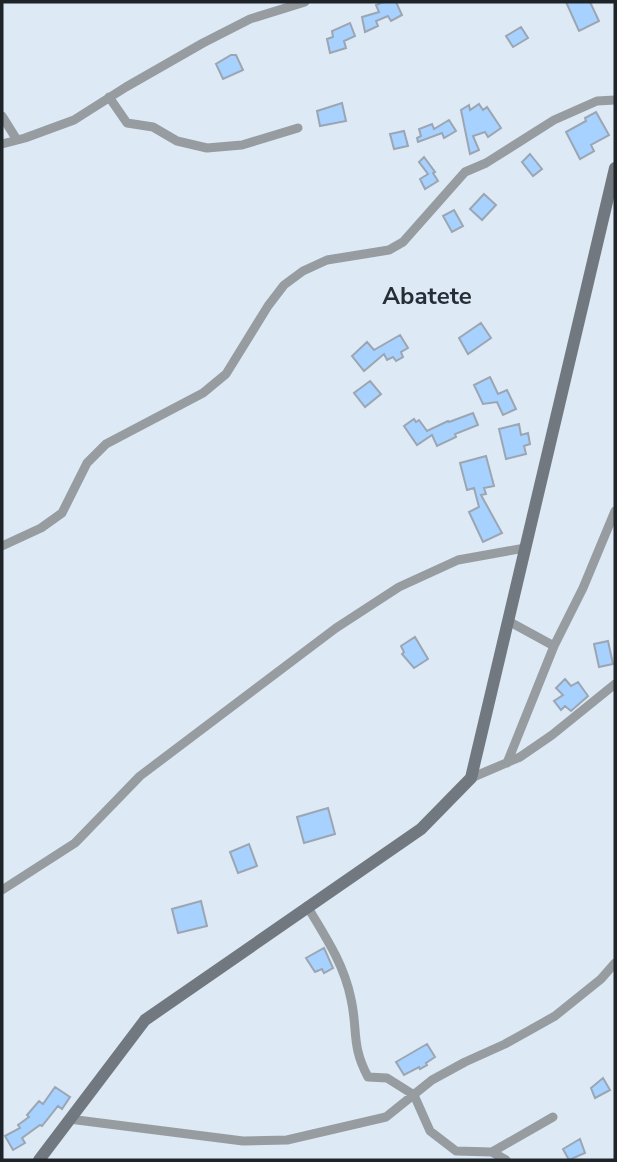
<svg xmlns="http://www.w3.org/2000/svg" width="617" height="1162" font-family="'Nunito Sans',sans-serif">
<style>
.building{fill:#a7d1ff;stroke:#9ba6b2;stroke-width:2}
.lines{fill:none;stroke-linecap:round;stroke-linejoin:round}
.minor{stroke:#979ca1;stroke-width:9}
.secondary{stroke:#71787f;stroke-width:12}
.labels{text-anchor:middle;stroke-width:7;stroke-linejoin:round;paint-order:stroke}
.quarter-label{font-size:24px;font-weight:bold;fill:#252e37;stroke:#dde9f5}
</style>
<rect width="100%" height="100%" fill="#dde9f5"/>
<path class="building" d="M 383,2 L 396,2 L 402,15 L 391,21 L 388,16 L 376,21 L 378,26 L 365,32 L 362,17 L 379,12 L 376,5 Z
M 566,2 L 590,2 L 599,21 L 579,31 Z
M 350,23 L 355,36 L 344,41 L 346,48 L 330,53 L 327,39 L 333,37 L 332,31 Z
M 521,27 L 528,38 L 513,47 L 506,36 Z
M 231,55 L 236,55 L 243,70 L 223,79 L 216,64 Z
M 342,103 L 346,121 L 320,126 L 317,111 Z
M 479,104 L 483,110 L 487,107 L 501,128 L 488,137 L 485,132 L 473,136 L 479,150 L 470,154 L 461,110 L 469,105 L 470,110 Z
M 596,112 L 609,135 L 591,145 L 594,151 L 580,159 L 566,132 L 586,121 L 585,118 Z
M 449,120 L 456,131 L 444,138 L 442,133 L 418,142 L 417,138 L 421,136 L 419,129 L 432,124 L 434,129 Z
M 404,131 L 408,146 L 394,149 L 390,134 Z
M 530,154 L 542,169 L 533,176 L 522,162 Z
M 424,157 L 435,172 L 433,173 L 438,181 L 425,189 L 420,179 L 428,174 L 419,162 Z
M 484,194 L 496,205 L 482,220 L 470,209 Z
M 454,210 L 463,226 L 452,232 L 443,216 Z
M 481,323 L 491,338 L 468,354 L 459,338 Z
M 400,335 L 408,348 L 401,352 L 403,357 L 396,361 L 393,357 L 387,360 L 384,354 L 364,371 L 352,356 L 367,342 L 374,350 Z
M 490,377 L 498,394 L 507,390 L 516,409 L 503,415 L 497,402 L 483,404 L 474,385 Z
M 370,381 L 381,394 L 365,407 L 354,393 Z
M 473,413 L 478,425 L 455,434 L 456,437 L 437,446 L 432,435 L 417,445 L 404,426 L 414,419 L 416,422 L 419,420 L 427,431 L 448,421 L 449,422 Z
M 519,424 L 521,435 L 528,433 L 530,444 L 524,446 L 526,454 L 506,459 L 499,429 Z
M 486,456 L 494,486 L 484,488 L 486,494 L 481,495 L 502,533 L 483,542 L 469,512 L 479,507 L 474,488 L 467,490 L 460,463 Z
M 415,637 L 428,659 L 414,668 L 402,654 L 404,652 L 401,646 Z
M 608,641 L 613,664 L 599,667 L 594,644 Z
M 565,679 L 571,686 L 578,682 L 588,696 L 571,711 L 565,706 L 561,710 L 554,701 L 563,695 L 556,688 Z
M 328,808 L 335,834 L 304,843 L 297,817 Z
M 249,844 L 257,866 L 238,873 L 230,852 Z
M 201,901 L 207,926 L 178,933 L 172,909 Z
M 324,948 L 333,968 L 324,973 L 322,969 L 315,972 L 306,958 Z
M 427,1044 L 435,1057 L 426,1063 L 427,1065 L 420,1069 L 419,1067 L 404,1075 L 396,1062 Z
M 603,1078 L 610,1090 L 595,1098 L 591,1088 Z
M 55,1087 L 70,1097 L 62,1109 L 58,1106 L 42,1126 L 40,1125 L 22,1138 L 25,1143 L 13,1150 L 5,1136 L 20,1128 L 18,1125 L 29,1117 L 27,1115 L 39,1101 L 43,1104 Z
M 580,1139 L 585,1153 L 569,1160 L 563,1149 Z"/>
<g class="lines">
<path class="minor" d="M 109,97 L 127,123 L 153,127 L 177,141 L 207,148 L 242,145 L 298,128
M 2,116 L 17,140
M 2,144 L 25,138 L 74,120 L 126,87 L 203,43 L 250,19 L 305,2
M 2,546 L 41,528 L 62,513 L 87,463 L 106,444 L 203,393 L 226,374 L 268,306 L 284,285 L 303,271 L 327,260 L 389,250 L 403,242 L 465,172 L 486,163 L 554,120 L 597,101 L 615,100
M 508,621 L 554,646
M 507,763 L 554,646 L 583,588 L 615,511
M 471,778 L 520,757 L 552,735 L 615,684
M 2,890 L 75,843 L 140,776 L 336,628 L 399,587 L 458,560 L 525,548
M 307,906 C 325,936 344,964 351,999 C 358,1030 351,1046 368,1077 L 387,1078 L 414,1095 L 430,1131 L 456,1151 L 492,1152 L 553,1117
M 69,1119 L 243,1141 L 287,1140 L 386,1117 L 432,1080 L 465,1062 L 505,1044 L 555,1016 L 601,979 L 615,963
M 492,1152 L 506,1160"/>
<path class="secondary" d="M 39,1160 L 145,1020 L 421,829 L 471,778 L 615,168"/>
</g>
<g class="labels">
<g class="quarter-label">
<text x="427" y="304">Abatete</text>
</g>
</g>
<rect width="617" height="1162" fill="none" stroke="#1f2428" stroke-width="7"/>
</svg>
